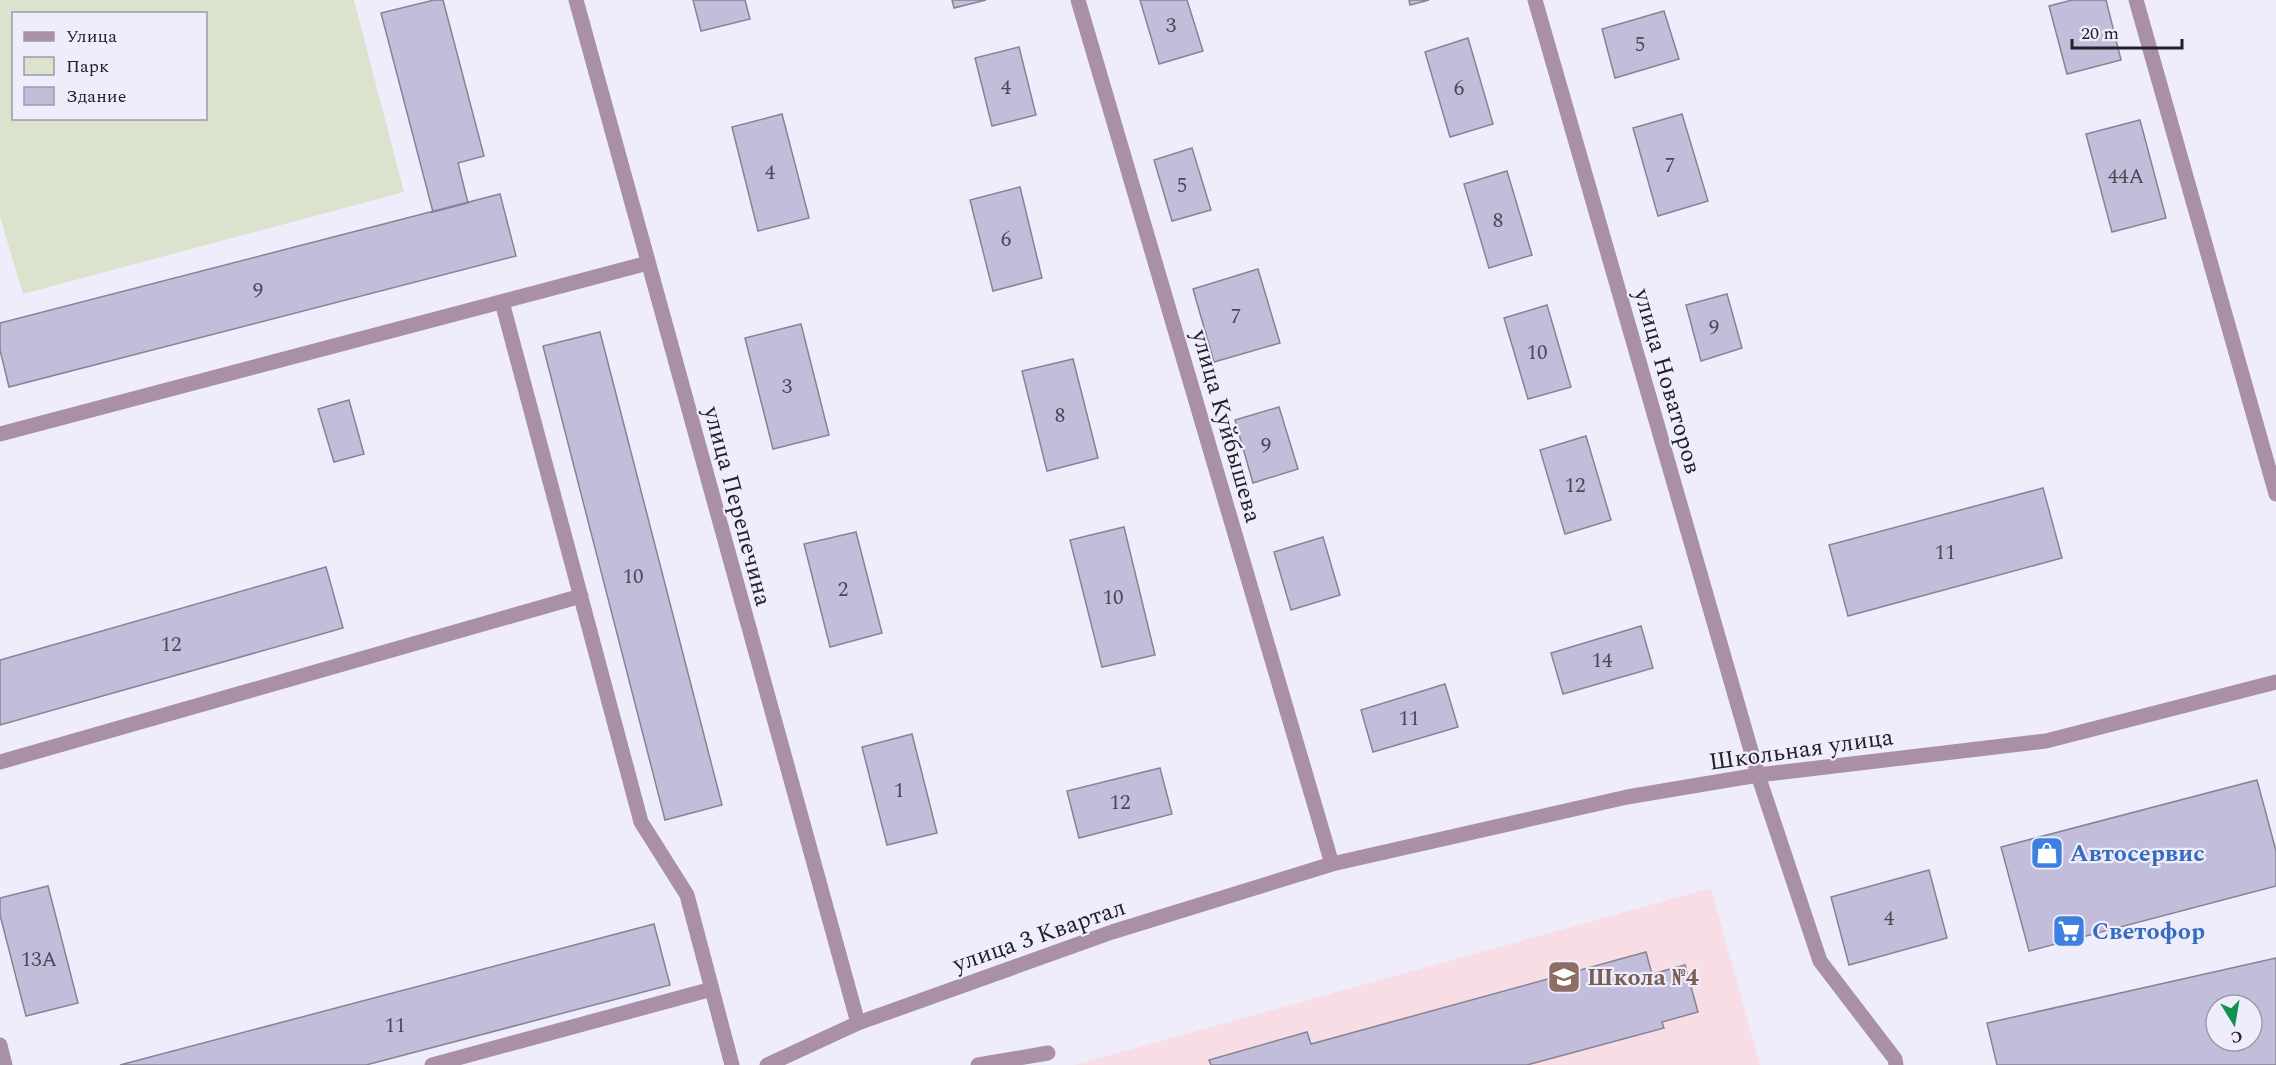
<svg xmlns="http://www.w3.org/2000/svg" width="2276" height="1065" font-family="Spectral,serif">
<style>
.education{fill:#f8dee4}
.green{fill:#dbe3cf;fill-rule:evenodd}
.building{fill:#c2bddb;stroke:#868394;stroke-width:1.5;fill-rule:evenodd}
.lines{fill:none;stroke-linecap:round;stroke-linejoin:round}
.service{stroke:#a990a8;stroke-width:15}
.minor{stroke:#a990a8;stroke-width:15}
.labels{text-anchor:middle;stroke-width:4.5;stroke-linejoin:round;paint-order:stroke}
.number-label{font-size:21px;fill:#4a4854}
.street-label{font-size:24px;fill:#222127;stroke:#efedfc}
.shop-label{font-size:24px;font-weight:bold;fill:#366cbe;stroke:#efedfc;text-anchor:start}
.education-label{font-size:24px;font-weight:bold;fill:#785e54;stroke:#efedfc;text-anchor:start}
</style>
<rect width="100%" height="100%" fill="#efedfc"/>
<path class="education" d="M 1711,888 L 1760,1065 L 1074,1065 Z"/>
<path class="green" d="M 0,0 L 354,0 L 404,192 L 23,294 L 0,217 ZM 14,14 L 206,14 L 206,118 L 14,118 Z"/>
<path class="building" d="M 434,0 L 443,0 L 484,156 L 458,163 L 468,203 L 433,212 L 381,13 Z
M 693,0 L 745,0 L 750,19 L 701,31 Z
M 952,0 L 986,0 L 954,8 Z
M 1140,0 L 1187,0 L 1203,51 L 1159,64 Z
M 1409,0 L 1429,0 L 1410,5 Z
M 2072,0 L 2106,0 L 2121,60 L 2067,74 L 2049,6 Z
M 1664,11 L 1679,59 L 1615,78 L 1602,29 Z
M 1468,38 L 1493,124 L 1450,137 L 1425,52 Z
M 1019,47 L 1036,115 L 992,126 L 975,58 Z
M 782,114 L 809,218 L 758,231 L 732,127 Z
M 1682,114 L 1708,201 L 1658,216 L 1633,128 Z
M 2140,120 L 2166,218 L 2112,232 L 2086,134 Z
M 1192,148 L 1211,210 L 1172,221 L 1154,160 Z
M 1507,171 L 1532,255 L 1489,268 L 1464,184 Z
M 1020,187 L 1042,278 L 993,291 L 970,200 Z
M 500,194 L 516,256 L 9,387 L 0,350 L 0,323 Z
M 1258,269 L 1280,343 L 1214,362 L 1193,289 Z
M 1727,294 L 1742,348 L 1701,361 L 1686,305 Z
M 1547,305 L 1571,387 L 1528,399 L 1504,318 Z
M 801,324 L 829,435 L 773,449 L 745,338 Z
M 600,332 L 722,805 L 665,820 L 543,346 Z
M 1073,359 L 1098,458 L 1047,471 L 1022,371 Z
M 349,400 L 364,454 L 334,462 L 318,409 Z
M 1279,407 L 1298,469 L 1253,483 L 1235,420 Z
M 1586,436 L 1611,520 L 1565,534 L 1540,450 Z
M 2043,488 L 2062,558 L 1848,616 L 1829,545 Z
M 1124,527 L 1155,655 L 1102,667 L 1070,540 Z
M 856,532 L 882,633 L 830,647 L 804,544 Z
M 1323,537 L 1340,595 L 1291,610 L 1274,552 Z
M 326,567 L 343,628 L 0,725 L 0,660 Z
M 1641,626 L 1653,668 L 1563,694 L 1551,653 Z
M 1445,684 L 1458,727 L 1373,752 L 1361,710 Z
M 912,734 L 937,833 L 887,845 L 862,747 Z
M 1160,768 L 1172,814 L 1079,838 L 1067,791 Z
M 2257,780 L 2276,851 L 2276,886 L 2029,951 L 2001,847 Z
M 1929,870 L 1947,938 L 1849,965 L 1831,897 Z
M 48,886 L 78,1003 L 26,1016 L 0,915 L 0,898 Z
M 654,924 L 670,985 L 366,1065 L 120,1065 Z
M 1646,952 L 1652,974 L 1685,965 L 1698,1012 L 1662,1022 L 1664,1028 L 1527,1065 L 1211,1065 L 1209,1060 L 1307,1032 L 1311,1044 Z
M 2276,958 L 2276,1065 L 1997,1065 L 1987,1023 ZM 2216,1005 L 2252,1005 L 2252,1041 L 2216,1041 Z"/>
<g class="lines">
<path class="service" d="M 502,302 L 641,822 L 687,895 L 732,1065
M 0,434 L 648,263
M 0,762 L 581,596
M 1758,775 L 1820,961 L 1895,1059 L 1896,1065
M 0,1045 L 5,1065
M 432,1065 L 712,989
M 978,1065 L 1048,1053"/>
<path class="minor" d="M 576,0 L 858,1023
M 1078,0 L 1332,864
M 1535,0 L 1758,775
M 2136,0 L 2276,494
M 767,1065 L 858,1023 L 1112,932 L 1332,864 L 1627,797 L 1758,775 L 2046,741 L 2276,682"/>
</g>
<defs>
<symbol id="shop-square" viewBox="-11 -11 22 22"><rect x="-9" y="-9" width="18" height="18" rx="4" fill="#3f7fe0" stroke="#efedfc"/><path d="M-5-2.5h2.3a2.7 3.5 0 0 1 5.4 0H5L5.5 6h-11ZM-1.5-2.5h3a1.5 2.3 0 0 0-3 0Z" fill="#fff"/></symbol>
<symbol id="supermarket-square" viewBox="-11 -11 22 22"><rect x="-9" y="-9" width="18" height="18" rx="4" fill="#3f7fe0" stroke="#efedfc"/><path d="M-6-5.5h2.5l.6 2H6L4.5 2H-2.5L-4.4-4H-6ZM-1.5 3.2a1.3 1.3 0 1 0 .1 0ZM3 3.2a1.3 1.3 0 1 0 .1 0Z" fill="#fff"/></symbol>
<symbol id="school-square" viewBox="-11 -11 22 22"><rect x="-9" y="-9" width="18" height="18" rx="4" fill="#8d6e63" stroke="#efedfc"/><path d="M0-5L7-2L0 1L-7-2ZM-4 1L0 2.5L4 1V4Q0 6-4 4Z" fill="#fff"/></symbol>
</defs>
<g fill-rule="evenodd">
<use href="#shop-square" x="2028" y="834" width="38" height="38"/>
<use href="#supermarket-square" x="2050" y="912" width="38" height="38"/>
<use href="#school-square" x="1545" y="958" width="38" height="38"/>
</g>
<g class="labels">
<g class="number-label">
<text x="1171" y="32">3</text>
<text x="1640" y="51">5</text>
<text x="1006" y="94">4</text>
<text x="1459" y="95">6</text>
<text x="1670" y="172">7</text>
<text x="770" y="179">4</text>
<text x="2126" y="183">44А</text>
<text x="1182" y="192">5</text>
<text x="1498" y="227">8</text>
<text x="1006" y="246">6</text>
<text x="258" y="297">9</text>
<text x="1236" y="323">7</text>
<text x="1714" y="334">9</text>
<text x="1537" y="359">10</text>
<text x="787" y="393">3</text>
<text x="1060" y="422">8</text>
<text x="1266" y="452">9</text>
<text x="1575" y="492">12</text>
<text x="1945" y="559">11</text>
<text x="633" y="583">10</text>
<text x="843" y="596">2</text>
<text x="1113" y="604">10</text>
<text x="171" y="651">12</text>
<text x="1602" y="667">14</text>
<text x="1409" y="725">11</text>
<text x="899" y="797">1</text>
<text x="1120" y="809">12</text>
<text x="1889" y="925">4</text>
<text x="39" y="966">13А</text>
<text x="395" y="1032">11</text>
</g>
<g class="street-label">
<text transform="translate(1668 381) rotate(74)" y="8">улица Новаторов</text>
<text transform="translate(1227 426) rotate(74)" y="8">улица Куйбышева</text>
<text transform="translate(738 506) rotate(75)" y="8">улица Перепечина</text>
<text transform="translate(1801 749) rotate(-8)" y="8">Школьная улица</text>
<text transform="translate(1039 935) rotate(-19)" y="8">улица 3 Квартал</text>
</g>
<g class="shop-label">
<text x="2070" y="861">Автосервис</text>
<text x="2092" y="939">Светофор</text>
</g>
<g class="education-label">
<text x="1587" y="985">Школа №4</text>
</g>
</g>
<rect x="12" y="12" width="195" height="108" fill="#efedfc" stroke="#9d9ba7" stroke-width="1.5"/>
<rect x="24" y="32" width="30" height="9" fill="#a990a8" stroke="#9d9ba7" stroke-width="1.5"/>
<text x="66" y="42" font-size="18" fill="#222127">Улица</text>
<rect x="24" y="57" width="30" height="18" fill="#dbe3cf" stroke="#9d9ba7" stroke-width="1.5"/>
<text x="66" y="72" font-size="18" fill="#222127">Парк</text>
<rect x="24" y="87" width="30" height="18" fill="#c2bddb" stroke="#9d9ba7" stroke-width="1.5"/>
<text x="66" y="102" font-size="18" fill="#222127">Здание</text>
<g transform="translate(2234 1023) rotate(169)"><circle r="28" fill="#efedfc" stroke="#9d9ba7" stroke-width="1.5"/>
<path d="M0-4.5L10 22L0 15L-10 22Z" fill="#119250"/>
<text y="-9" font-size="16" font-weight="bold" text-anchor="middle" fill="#222127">С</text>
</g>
<path d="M2072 39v9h110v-9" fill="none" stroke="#222127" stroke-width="3"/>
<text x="2081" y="39" font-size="18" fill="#222127" stroke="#efedfc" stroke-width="4.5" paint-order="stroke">20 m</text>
</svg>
